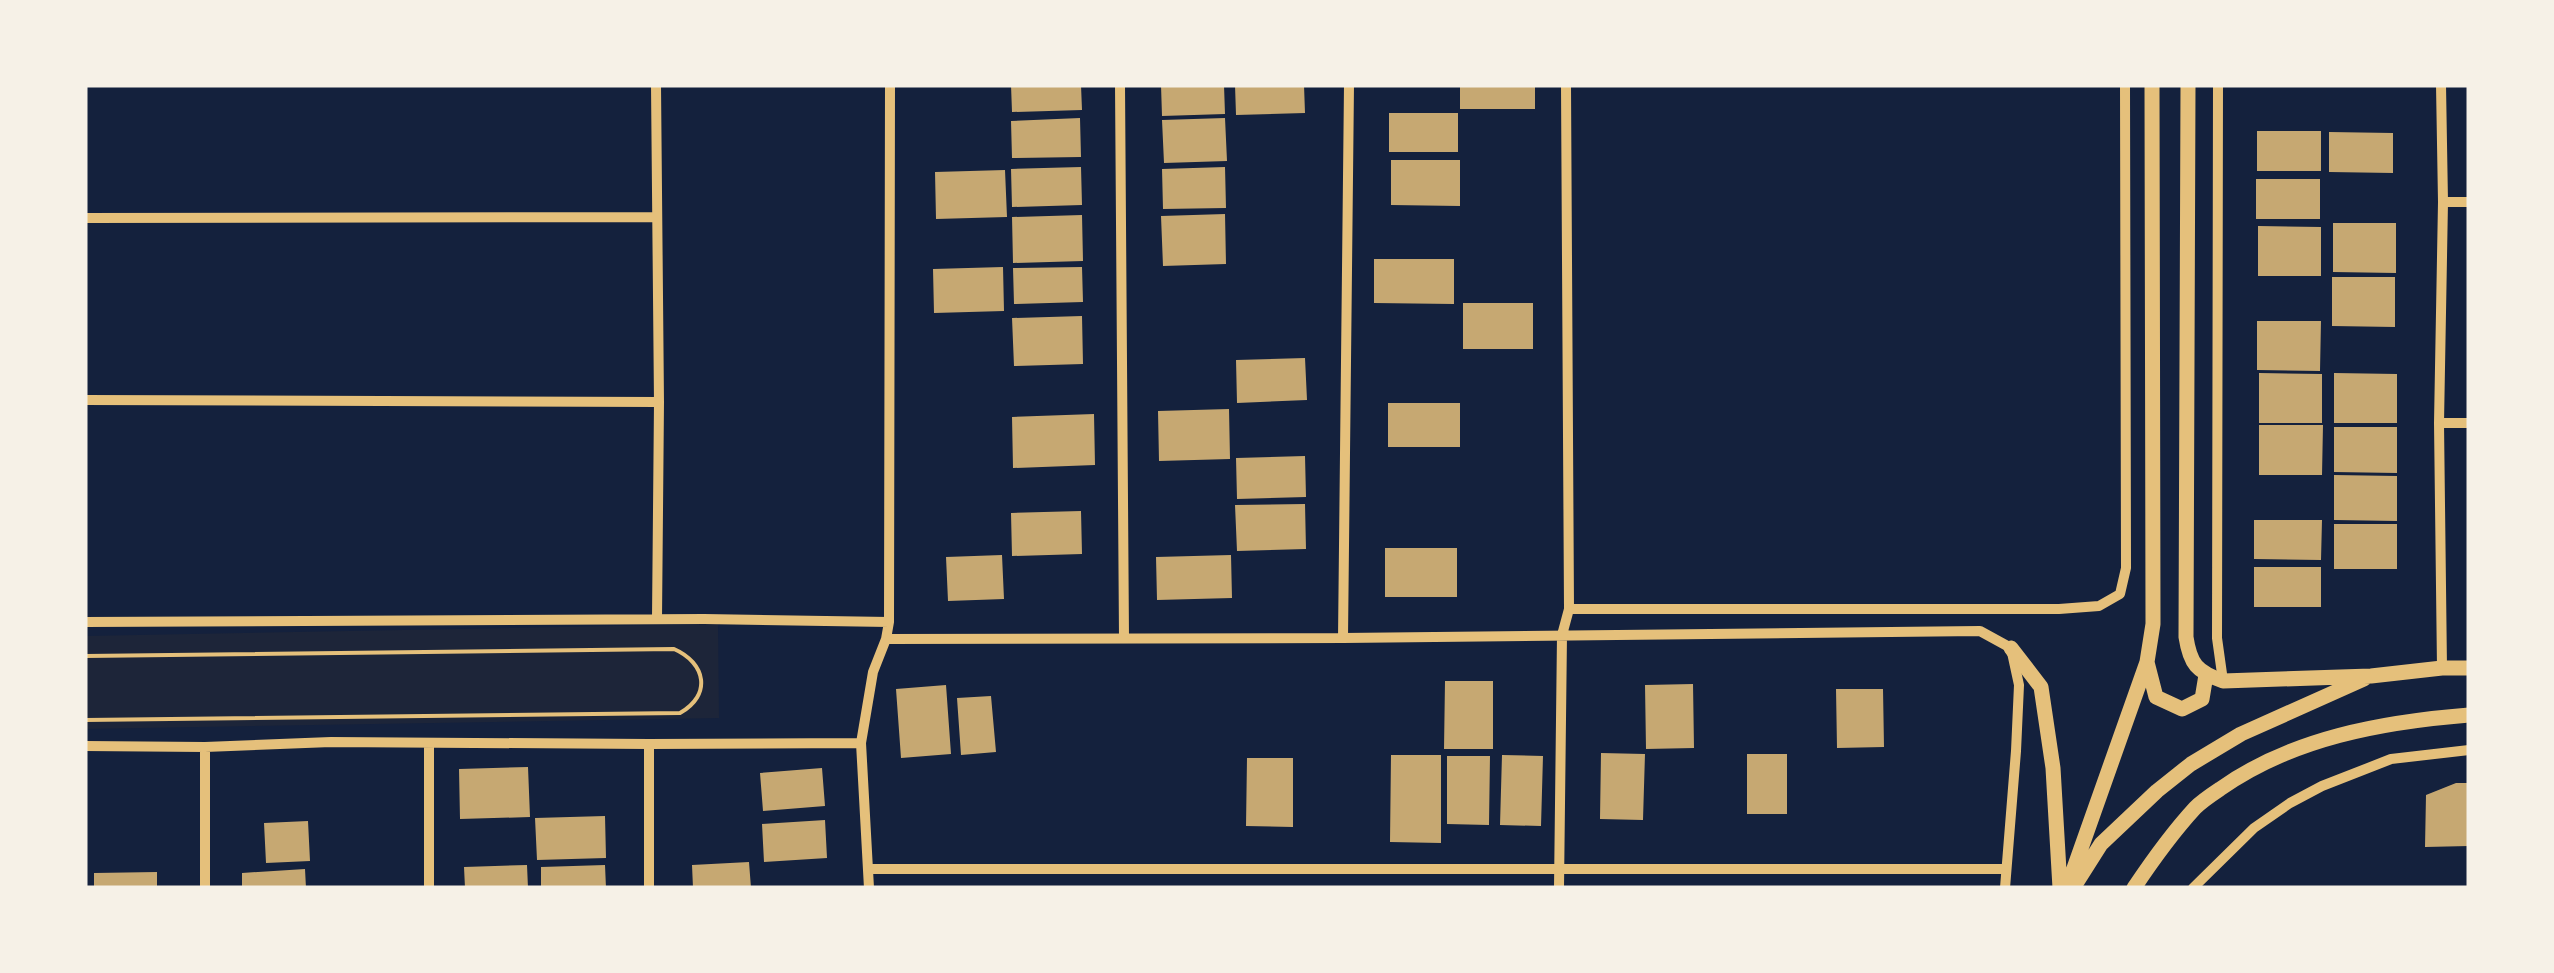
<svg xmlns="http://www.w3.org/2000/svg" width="2554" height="973" font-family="'Fira Sans Condensed',sans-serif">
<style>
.green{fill:#1d2539}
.building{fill:#c6a872}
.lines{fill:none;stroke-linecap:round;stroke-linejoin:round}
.path{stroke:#e5c07b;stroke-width:4}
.minor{stroke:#e5c07b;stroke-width:10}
.secondary{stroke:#e5c07b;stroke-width:15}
</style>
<rect width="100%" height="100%" fill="#14213d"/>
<path class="green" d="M 718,624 L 719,718 L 85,729 L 85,636 Z"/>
<path class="building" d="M 1011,85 L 1081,85 L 1082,110 L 1012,112 Z
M 1161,85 L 1224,85 L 1225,114 L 1162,116 Z
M 1235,85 L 1304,85 L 1305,113 L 1236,115 Z
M 1460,85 L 1535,85 L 1535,109 L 1460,109 Z
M 1389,113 L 1458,113 L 1458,152 L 1389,152 Z
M 1080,118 L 1081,157 L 1012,158 L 1011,121 Z
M 1225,118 L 1227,161 L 1164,163 L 1162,120 Z
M 2257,131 L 2321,131 L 2321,171 L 2257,171 Z
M 2329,132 L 2393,133 L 2393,173 L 2329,172 Z
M 1391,160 L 1460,160 L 1460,206 L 1391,205 Z
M 1081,167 L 1082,205 L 1012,207 L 1011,169 Z
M 1225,167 L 1226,208 L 1163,209 L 1162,169 Z
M 1005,170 L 1007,217 L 936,219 L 935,172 Z
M 2256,179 L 2320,179 L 2320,219 L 2256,219 Z
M 1225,214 L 1226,264 L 1163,266 L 1161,216 Z
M 1082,215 L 1083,261 L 1013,263 L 1012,217 Z
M 2333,223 L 2396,223 L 2396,273 L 2333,272 Z
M 2258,226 L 2321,227 L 2321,276 L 2258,276 Z
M 1374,259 L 1454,259 L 1454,304 L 1374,303 Z
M 1003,267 L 1004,311 L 934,313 L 933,269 Z
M 1082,267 L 1083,302 L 1014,304 L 1013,268 Z
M 2332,277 L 2395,277 L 2395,327 L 2332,326 Z
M 1463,303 L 1533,303 L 1533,349 L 1463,349 Z
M 1082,316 L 1083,364 L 1014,366 L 1012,318 Z
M 2257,321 L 2321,321 L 2320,371 L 2257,370 Z
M 1305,358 L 1307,400 L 1237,403 L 1236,360 Z
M 2259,373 L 2322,374 L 2322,423 L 2259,423 Z
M 2334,373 L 2397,374 L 2397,423 L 2334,423 Z
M 1388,403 L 1460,403 L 1460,447 L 1388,447 Z
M 1229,409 L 1230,459 L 1159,461 L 1158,411 Z
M 1094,414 L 1095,465 L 1013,468 L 1012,417 Z
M 2259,425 L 2323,425 L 2322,475 L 2259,475 Z
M 2334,427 L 2397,427 L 2397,473 L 2334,472 Z
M 1305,456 L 1306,497 L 1237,499 L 1236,458 Z
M 2334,475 L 2397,476 L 2397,521 L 2334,520 Z
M 1305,504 L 1306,549 L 1237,551 L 1235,505 Z
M 1081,511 L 1082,554 L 1012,556 L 1011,513 Z
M 2254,520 L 2322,520 L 2321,560 L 2254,559 Z
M 2334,524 L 2397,524 L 2397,569 L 2334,569 Z
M 1385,548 L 1457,548 L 1457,597 L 1385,597 Z
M 1002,555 L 1004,599 L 948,601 L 946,557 Z
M 1231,555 L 1232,598 L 1157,600 L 1156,557 Z
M 2254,567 L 2321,567 L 2321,607 L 2254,607 Z
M 1445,681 L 1493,681 L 1493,749 L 1444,749 Z
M 1693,684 L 1694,748 L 1646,749 L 1645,685 Z
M 946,685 L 951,754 L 901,758 L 896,689 Z
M 1836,689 L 1883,689 L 1884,747 L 1837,748 Z
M 991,696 L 996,752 L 961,755 L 957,698 Z
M 1601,753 L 1645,754 L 1643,820 L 1600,819 Z
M 1747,754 L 1787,754 L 1787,814 L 1747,814 Z
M 1391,755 L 1441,755 L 1441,843 L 1390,842 Z
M 1502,755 L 1543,756 L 1541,826 L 1500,825 Z
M 1447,756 L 1490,756 L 1489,825 L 1447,824 Z
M 1247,758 L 1293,758 L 1293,827 L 1246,826 Z
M 528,767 L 530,817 L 460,819 L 459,769 Z
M 822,768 L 825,806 L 763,811 L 760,773 Z
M 2456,783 L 2469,783 L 2469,846 L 2425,847 L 2426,795 Z
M 605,816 L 606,858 L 537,860 L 535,818 Z
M 825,820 L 827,858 L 764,862 L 762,824 Z
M 308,821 L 310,861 L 266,863 L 264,823 Z
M 749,862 L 751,888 L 693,888 L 692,865 Z
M 527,865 L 528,888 L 465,888 L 464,867 Z
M 605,865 L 606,888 L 541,888 L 541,867 Z
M 305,869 L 306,888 L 242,888 L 242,873 Z
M 157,872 L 157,888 L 94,888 L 94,873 Z"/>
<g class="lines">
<path class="path" d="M 85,656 L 674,649 C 706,663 712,695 680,713 L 85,720"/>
<path class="minor" d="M 656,85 L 659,402 L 657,619
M 1120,85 L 1124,638
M 2218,85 L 2217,638 L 2223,681
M 2441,85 L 2443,202 L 2439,423 L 2442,668
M 2443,202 L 2469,202
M 85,218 L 657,217
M 85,400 L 659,402
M 2439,423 L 2469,423
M 1569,609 L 2059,609 L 2099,606 L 2120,594 L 2126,568 L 2125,85
M 85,622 L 704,619 L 889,622
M 1343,638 L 1349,85
M 886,639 L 1343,638 L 1980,631 L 2011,648 L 2019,685 L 2016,751 L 2005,888
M 429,743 L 429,888
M 649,744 L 649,888
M 85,746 L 205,747 L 331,742 L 649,744 L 861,743
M 205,747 L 205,888
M 868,869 L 2005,869
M 869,888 L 861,743 L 873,672 L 886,639 L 889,622 L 890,85
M 1559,888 L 1562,635 L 1569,609 L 1566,85
M 2193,888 L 2254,828 L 2290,803 L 2322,786 L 2391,759 L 2469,750"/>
<path class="secondary" d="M 2188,85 L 2186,637 C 2190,664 2197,672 2223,681 L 2371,676 L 2442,668 L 2469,668
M 2011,648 L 2041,687 L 2053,768 L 2060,888
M 2147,662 L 2156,697 L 2182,709 L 2202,699 L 2206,675
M 2075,885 L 2101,844 L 2157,791 L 2191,764 L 2241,734 L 2364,679
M 2067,888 L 2147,662 L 2153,624 L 2152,85
M 2134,888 C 2152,861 2173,832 2195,808 C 2202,801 2211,795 2220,789 C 2292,738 2382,722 2469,715"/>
</g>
<rect width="2554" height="973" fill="none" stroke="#f6f1e7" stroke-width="175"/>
</svg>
